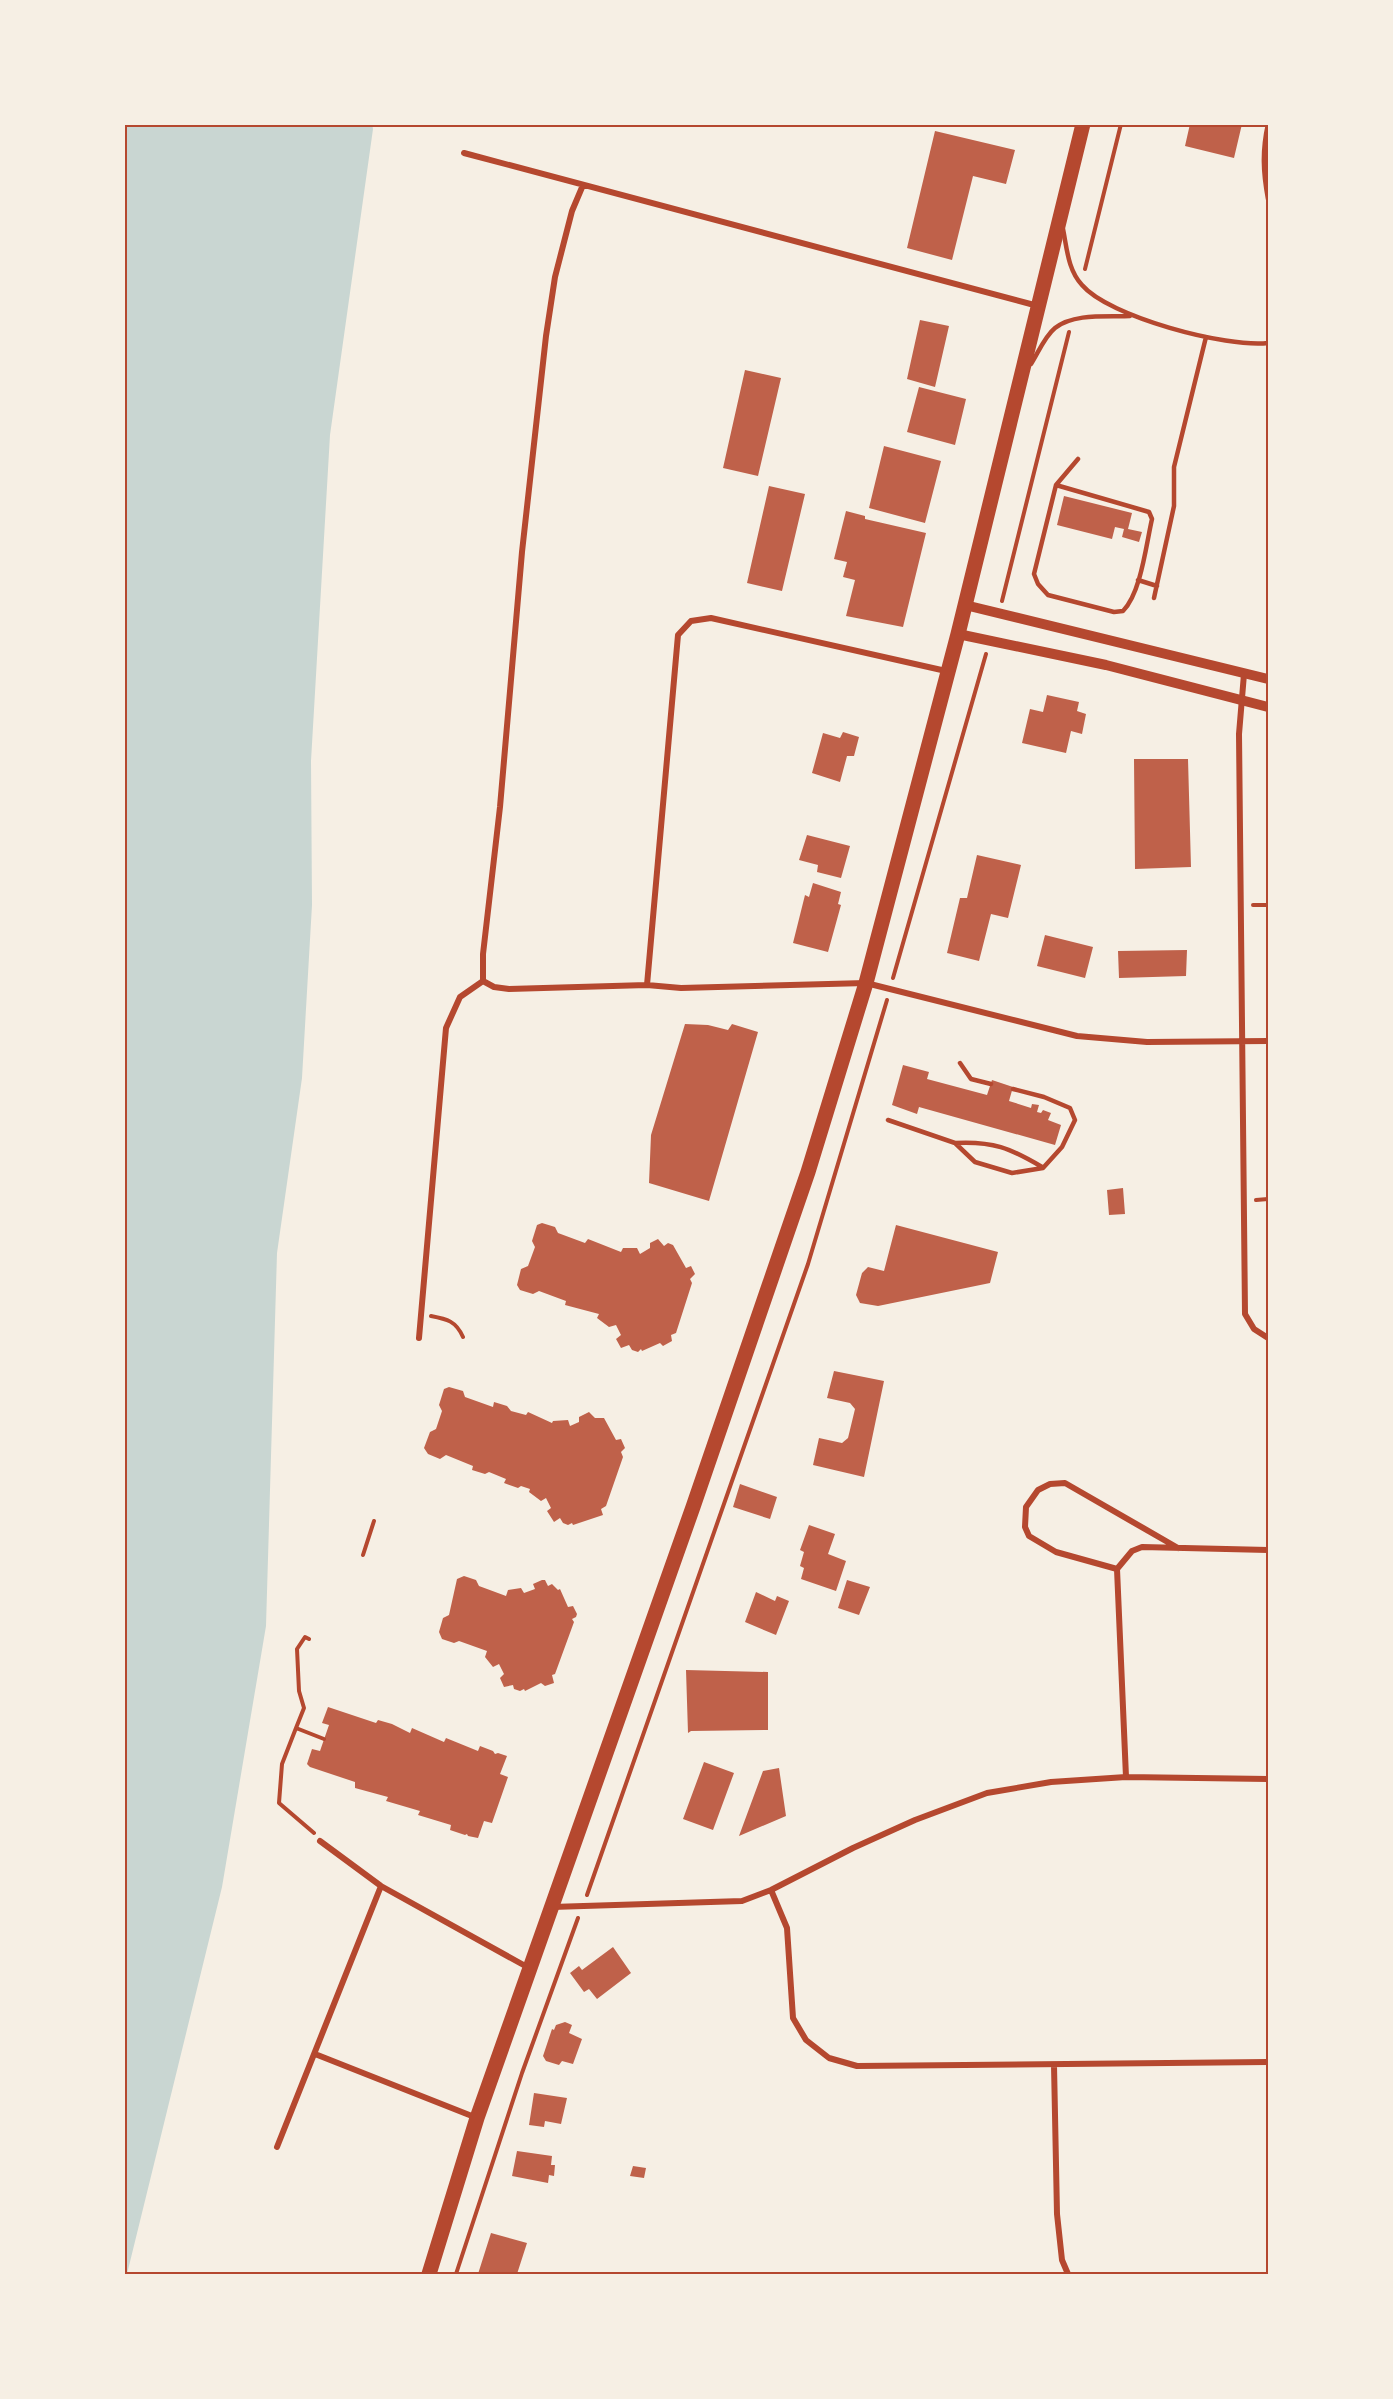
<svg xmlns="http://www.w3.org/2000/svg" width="1393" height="2399" font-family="Figtree,sans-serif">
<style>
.water{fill:#c9d6d2}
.building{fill:#bf614a}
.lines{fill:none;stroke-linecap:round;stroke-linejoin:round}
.path{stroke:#b5482f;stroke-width:4}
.service{stroke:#b5482f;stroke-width:4.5}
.minor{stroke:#b5482f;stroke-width:6}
.tertiary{stroke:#b5482f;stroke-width:10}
.primary{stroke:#b5482f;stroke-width:15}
.neatline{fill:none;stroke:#b5482f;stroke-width:2}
</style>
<rect width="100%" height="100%" fill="#f6efe4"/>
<path class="water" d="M 125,124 L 372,124 L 373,129 L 330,435 L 311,761 L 312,905 L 302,1078 L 277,1253 L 266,1626 L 222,1887 L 127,2274 L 124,2274 Z"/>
<path class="building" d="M 1190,124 L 1242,124 L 1234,158 L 1185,146 Z
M 935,131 L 1015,150 L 1006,184 L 973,176 L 952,260 L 907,248 Z
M 920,320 L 949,326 L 935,387 L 907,379 Z
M 745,370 L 781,378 L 758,476 L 723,468 Z
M 919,387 L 966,399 L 955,445 L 907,432 Z
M 884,446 L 941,461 L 925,523 L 869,508 Z
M 769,486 L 805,494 L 782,591 L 747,583 Z
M 1064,496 L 1132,513 L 1128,529 L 1142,532 L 1139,542 L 1122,537 L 1124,529 L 1115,527 L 1112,539 L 1057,525 Z
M 846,511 L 865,516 L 865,519 L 926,533 L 903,627 L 846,616 L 855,580 L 843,577 L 847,562 L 834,559 Z
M 1047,695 L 1079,702 L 1077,711 L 1086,714 L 1082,734 L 1071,731 L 1066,753 L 1022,743 L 1030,709 L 1043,712 Z
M 843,732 L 859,737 L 854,756 L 847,756 L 840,782 L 812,773 L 823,733 L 840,738 Z
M 1134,759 L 1188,759 L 1191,867 L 1135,869 Z
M 807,835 L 850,846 L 841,878 L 817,872 L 818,865 L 799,860 Z
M 977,855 L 1021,865 L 1008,918 L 991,914 L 979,961 L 947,953 L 960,898 L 967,898 Z
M 813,883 L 841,892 L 838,904 L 841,905 L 828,952 L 793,943 L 805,895 L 809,897 Z
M 1045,935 L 1093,947 L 1085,978 L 1037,966 Z
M 1187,950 L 1186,976 L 1119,978 L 1118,951 Z
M 685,1024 L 708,1025 L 728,1030 L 732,1024 L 758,1032 L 709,1201 L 649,1183 L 651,1135 Z
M 903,1065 L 929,1072 L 927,1079 L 987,1095 L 992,1080 L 1013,1087 L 1009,1101 L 1031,1108 L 1032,1104 L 1039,1105 L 1037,1112 L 1041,1113 L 1043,1110 L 1051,1113 L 1048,1120 L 1061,1125 L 1055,1145 L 919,1107 L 917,1114 L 892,1105 Z
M 1123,1188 L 1125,1214 L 1109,1215 L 1107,1190 Z
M 542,1223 L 555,1227 L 558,1233 L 585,1243 L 588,1239 L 621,1252 L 623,1248 L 637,1248 L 640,1254 L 650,1248 L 650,1243 L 658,1239 L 664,1246 L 668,1243 L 673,1245 L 686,1268 L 691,1266 L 695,1274 L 690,1279 L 692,1283 L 676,1333 L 671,1335 L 672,1341 L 663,1346 L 660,1343 L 642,1351 L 641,1349 L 638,1352 L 632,1350 L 629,1345 L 621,1348 L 616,1339 L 621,1335 L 616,1325 L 609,1327 L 597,1318 L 599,1314 L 565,1305 L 566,1301 L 539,1291 L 533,1294 L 520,1290 L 517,1285 L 521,1269 L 528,1266 L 535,1247 L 532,1241 L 537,1225 Z
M 896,1225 L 998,1252 L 990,1283 L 878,1306 L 860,1303 L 856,1295 L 862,1273 L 868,1267 L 884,1271 Z
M 834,1371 L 884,1381 L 864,1477 L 813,1465 L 819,1438 L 842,1443 L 848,1438 L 855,1409 L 850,1403 L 827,1398 Z
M 449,1387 L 463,1391 L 465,1397 L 493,1407 L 494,1402 L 507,1406 L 511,1411 L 526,1415 L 528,1412 L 552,1423 L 553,1421 L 568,1420 L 570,1426 L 579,1422 L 579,1417 L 589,1412 L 595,1418 L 604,1418 L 616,1440 L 621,1439 L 625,1448 L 621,1452 L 623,1457 L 606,1506 L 601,1509 L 603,1515 L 573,1525 L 572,1523 L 568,1525 L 563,1523 L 560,1518 L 554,1522 L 547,1511 L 551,1508 L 546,1498 L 541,1501 L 529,1492 L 530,1489 L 521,1486 L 518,1488 L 504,1483 L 506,1479 L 489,1472 L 485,1474 L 472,1470 L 473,1466 L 446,1455 L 440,1459 L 428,1454 L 424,1448 L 430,1432 L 436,1429 L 442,1411 L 439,1405 L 444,1389 Z
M 740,1484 L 777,1497 L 770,1519 L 733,1507 Z
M 809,1525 L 835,1534 L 828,1554 L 846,1561 L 836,1591 L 801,1579 L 804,1568 L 800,1566 L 804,1552 L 800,1550 Z
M 464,1576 L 476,1580 L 479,1586 L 506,1596 L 508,1590 L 521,1588 L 524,1593 L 535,1589 L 533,1584 L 542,1580 L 545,1580 L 548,1586 L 552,1584 L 558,1590 L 560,1589 L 568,1607 L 573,1606 L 577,1614 L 576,1617 L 572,1619 L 574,1622 L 555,1674 L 552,1675 L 554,1683 L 545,1686 L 541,1683 L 525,1691 L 524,1689 L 520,1691 L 514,1689 L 513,1685 L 504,1687 L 500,1678 L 504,1674 L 499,1664 L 493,1667 L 485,1657 L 487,1651 L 459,1641 L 454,1643 L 442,1639 L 439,1632 L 443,1618 L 449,1615 L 457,1579 Z
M 847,1580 L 870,1587 L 859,1615 L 838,1608 Z
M 756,1592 L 775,1601 L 777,1596 L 789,1601 L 776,1635 L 745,1622 Z
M 686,1670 L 768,1672 L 768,1730 L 691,1731 L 688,1733 Z
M 328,1707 L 376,1723 L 378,1720 L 392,1724 L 410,1733 L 412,1728 L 444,1742 L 446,1738 L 478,1751 L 480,1746 L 493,1751 L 495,1754 L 498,1753 L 507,1756 L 500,1774 L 508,1777 L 492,1823 L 484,1821 L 478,1838 L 468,1836 L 467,1834 L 465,1835 L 450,1830 L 451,1825 L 418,1815 L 420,1811 L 386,1801 L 388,1797 L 355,1788 L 355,1782 L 310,1767 L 307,1764 L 312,1749 L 320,1751 L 329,1725 L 322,1723 Z
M 704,1762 L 734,1773 L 713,1830 L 683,1819 Z
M 779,1768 L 786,1816 L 739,1836 L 763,1771 Z
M 613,1947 L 631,1973 L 597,1999 L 589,1989 L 584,1992 L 570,1973 L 579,1966 L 582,1970 Z
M 565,2022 L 572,2025 L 569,2033 L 582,2039 L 573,2064 L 562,2061 L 559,2065 L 546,2061 L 543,2056 L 552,2029 L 554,2030 L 556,2025 Z
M 534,2093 L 567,2098 L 561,2124 L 545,2121 L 544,2127 L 529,2125 Z
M 517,2151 L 552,2156 L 551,2165 L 555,2165 L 554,2176 L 549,2175 L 548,2183 L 512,2176 Z
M 633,2166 L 646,2168 L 644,2178 L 630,2176 Z
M 491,2233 L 527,2243 L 517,2274 L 478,2274 Z"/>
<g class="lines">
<path class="path" d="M 1085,269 L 1121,124
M 1002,601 L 1069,332
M 1253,905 L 1268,905
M 893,978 L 986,654
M 1256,1200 L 1268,1199
M 431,1316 C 447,1319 456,1321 463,1337
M 363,1555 L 374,1521
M 296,1728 L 304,1708 L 299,1691 L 297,1649 L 305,1637 L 309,1639
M 314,1833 L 279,1803 L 282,1764 L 296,1728 L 324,1739
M 587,1895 L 808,1264 L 887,1000
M 456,2274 L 522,2073 L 578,1918"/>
<path class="service" d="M 1268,124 C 1262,151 1263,172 1268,199
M 1063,229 C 1067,249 1068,270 1082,285 C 1109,317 1227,348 1268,343
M 1031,364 C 1038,353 1045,336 1055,328 C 1074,313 1107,317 1130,316
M 1056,485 L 1149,512 L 1152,519 C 1146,545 1141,593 1123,611 L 1114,612 L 1048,595 L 1038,584 L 1034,574 L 1056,485 L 1078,459
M 1138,580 L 1157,586
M 1154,598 L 1174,506 L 1174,467 L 1206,337
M 960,1063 L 971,1079 L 991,1084
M 888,1120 L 955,1143 L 975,1162 L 1012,1173 L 1043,1168 L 1062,1147 L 1075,1120 L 1070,1108 L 1044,1097 L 1013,1089
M 955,1143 C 993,1141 1010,1148 1042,1167"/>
<path class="minor" d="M 464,153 L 1038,306
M 583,185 L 572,211 L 555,277 L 546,336 L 522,552 L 500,807 L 483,954 L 483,981 L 494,987 L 509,989 L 647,985 L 681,988 L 866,983 L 1077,1036 L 1147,1042 L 1268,1041
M 1244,674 L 1239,734 L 1245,1314 L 1254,1329 L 1268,1338
M 647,985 L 678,635 L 691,621 L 711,618 L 946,671
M 419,1338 L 446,1028 L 460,997 L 483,981
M 1117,1569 L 1056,1552 L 1029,1536 L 1025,1527 L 1026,1507 L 1038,1490 L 1050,1484 L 1065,1483 L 1178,1548
M 1126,1777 L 1117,1569 L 1132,1551 L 1142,1547 L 1268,1550
M 320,1841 L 381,1886 L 529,1968
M 771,1890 L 787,1928 L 793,2018 L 806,2040 L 829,2058 L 857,2066 L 1268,2062
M 552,1907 L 742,1901 L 771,1890 L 853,1848 L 915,1820 L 987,1793 L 1051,1782 L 1126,1777 L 1268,1779
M 315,2054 L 477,2118
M 1054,2065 L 1057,2214 L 1062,2260 L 1068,2274
M 277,2147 L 381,1886"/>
<path class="tertiary" d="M 965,605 L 1268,679
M 958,634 L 1106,665 L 1268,707"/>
<path class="primary" d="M 429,2274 L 477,2118 L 693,1507 L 808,1172 L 866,983 L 958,634 L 1083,124"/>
</g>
<rect width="1393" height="2399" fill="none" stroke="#f6efe4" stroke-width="252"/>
<rect x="126" y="126" width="1141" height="2147" class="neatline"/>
</svg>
